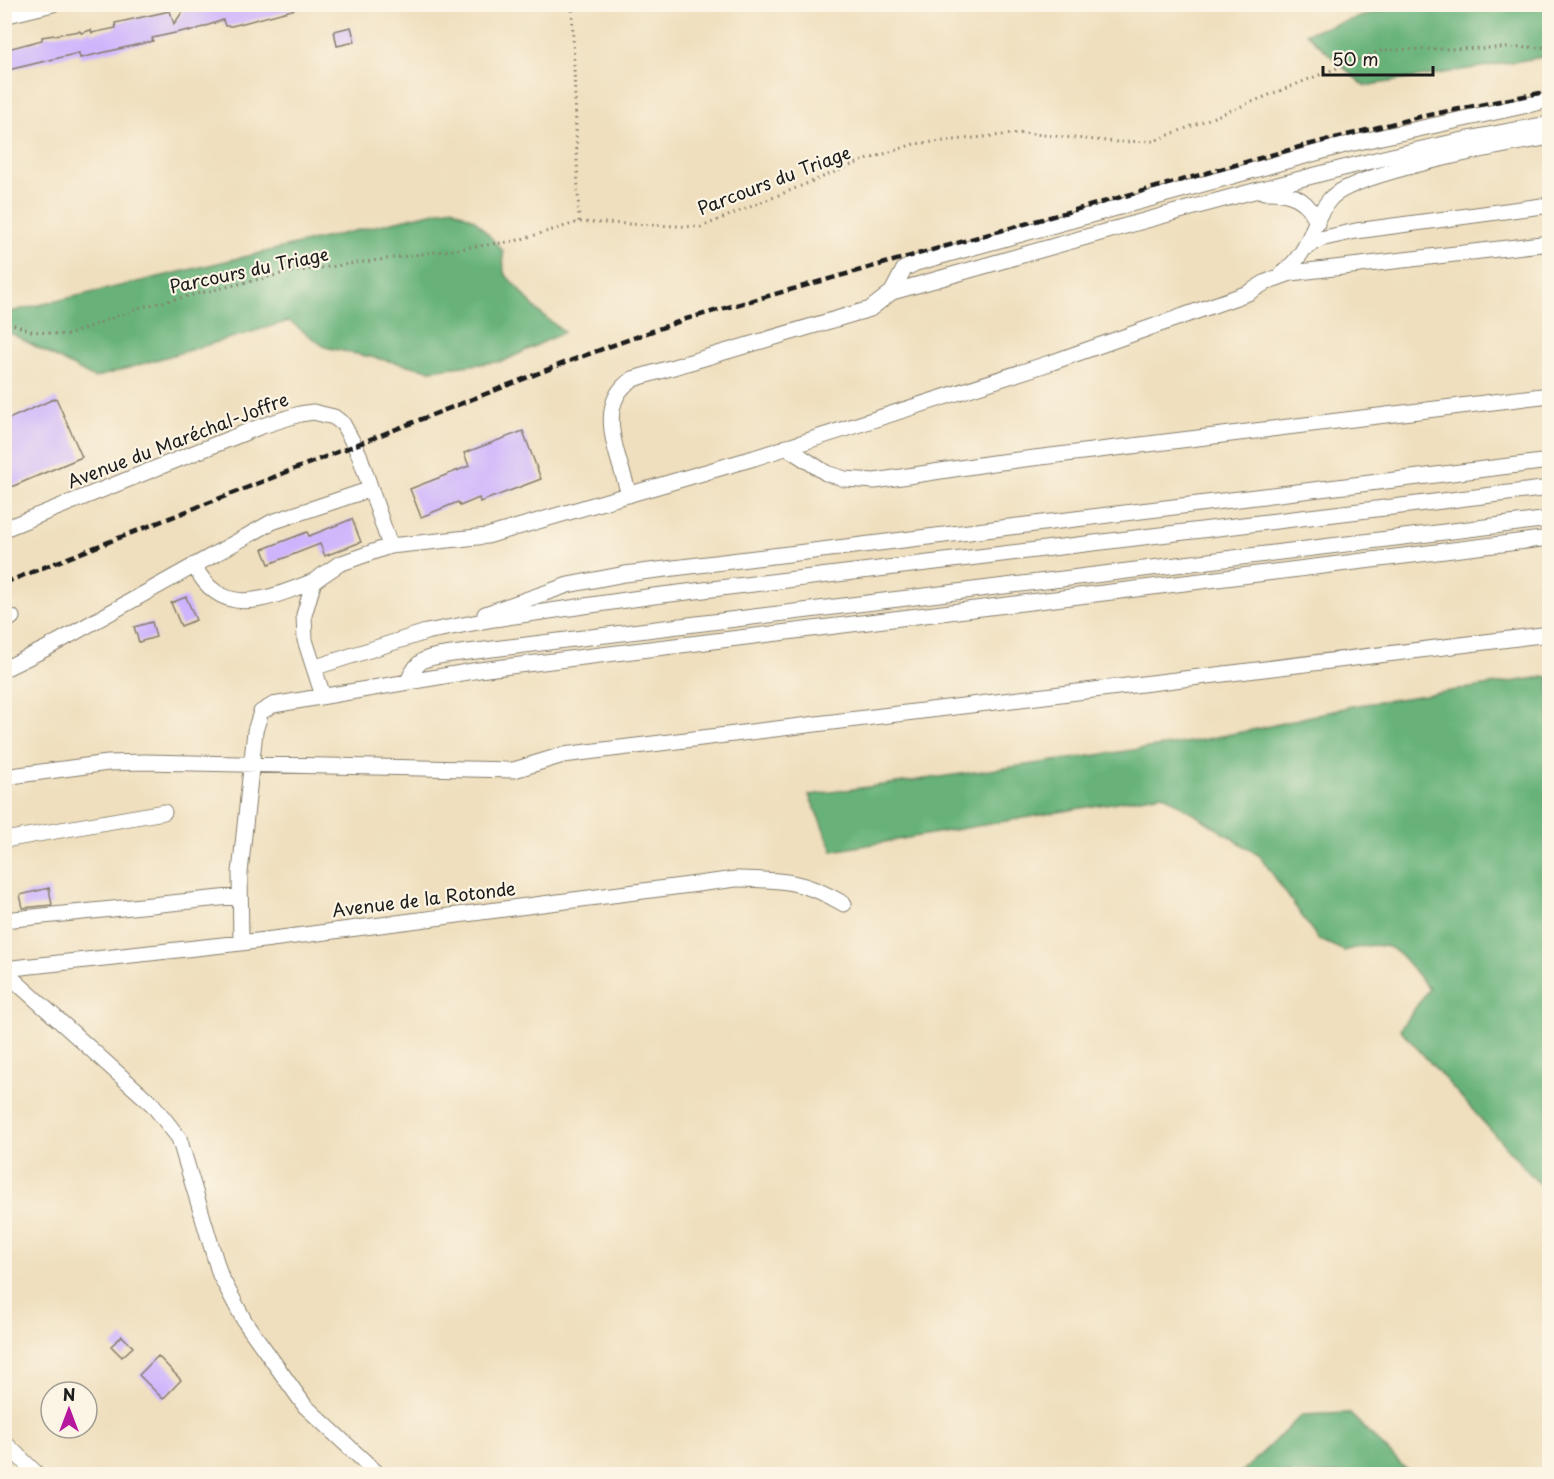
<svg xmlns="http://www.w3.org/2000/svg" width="1554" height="1479" font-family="'Playpen Sans',sans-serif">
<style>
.forest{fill:#67b27a;stroke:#42674b;stroke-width:1.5}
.building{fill:#cdb4fd}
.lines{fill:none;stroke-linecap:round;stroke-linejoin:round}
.minor-casing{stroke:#867e6d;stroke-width:17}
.path{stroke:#867e6d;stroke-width:3;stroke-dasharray:1.5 4.5;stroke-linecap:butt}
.minor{stroke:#fff;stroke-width:15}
.rail{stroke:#1c1c1c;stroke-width:4.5;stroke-dasharray:9 4.5;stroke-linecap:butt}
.labels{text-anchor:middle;stroke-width:4.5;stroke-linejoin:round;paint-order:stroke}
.street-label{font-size:18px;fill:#1c1c1c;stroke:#fcf5e5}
</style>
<rect width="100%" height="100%" fill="#fcf5e5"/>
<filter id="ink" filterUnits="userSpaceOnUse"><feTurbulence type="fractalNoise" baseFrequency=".0167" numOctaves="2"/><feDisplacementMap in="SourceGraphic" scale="12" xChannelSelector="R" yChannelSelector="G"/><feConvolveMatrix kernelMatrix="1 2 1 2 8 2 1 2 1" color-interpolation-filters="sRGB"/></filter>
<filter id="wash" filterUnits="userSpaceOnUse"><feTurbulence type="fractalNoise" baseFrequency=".008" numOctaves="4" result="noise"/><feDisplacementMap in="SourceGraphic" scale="24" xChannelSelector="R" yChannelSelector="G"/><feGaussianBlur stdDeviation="1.35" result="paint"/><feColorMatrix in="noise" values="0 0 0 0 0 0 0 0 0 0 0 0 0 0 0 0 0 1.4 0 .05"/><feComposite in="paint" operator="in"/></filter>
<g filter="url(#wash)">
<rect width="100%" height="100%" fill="#efdfbe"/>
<path class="forest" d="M 1404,4 L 1549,5 L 1549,56 L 1364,86 L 1306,33 Z
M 452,208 L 475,220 L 503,251 L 504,273 L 539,312 L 564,332 L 504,361 L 430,370 L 325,347 L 289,321 L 94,378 L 5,330 L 5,313 Z
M 1549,676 L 1549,1195 L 1400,1029 L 1429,989 C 1397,952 1396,935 1344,951 L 1318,939 L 1260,856 L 1163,794 L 833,851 L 809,795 L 1191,742 L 1262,728 L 1352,706 Z
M 1349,1413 L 1411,1474 L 1240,1474 L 1302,1415 Z"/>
<g id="blocks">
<path class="building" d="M 213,4 L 295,4 L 296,9 L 232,26 L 225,26 L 223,20 L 189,32 L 189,30 L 152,38 L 153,41 L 80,58 L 79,53 L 4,71 L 4,50 L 42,40 L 42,37 L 80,31 L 81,33 L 91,30 L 92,33 L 116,28 L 115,23 L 170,11 L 174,24 L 185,8 L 190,6 L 193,9 Z
M 351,27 L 355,42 L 337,46 L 334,31 Z
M 56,398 L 82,457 L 4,490 L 4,421 Z
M 523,431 L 541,479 L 480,502 L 479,498 L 460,506 L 458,502 L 421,517 L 410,489 L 469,466 L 464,453 Z
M 352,519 L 361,542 L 325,556 L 320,544 L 269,564 L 263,549 L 307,532 L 309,536 Z
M 186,597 L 196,620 L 181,626 L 171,603 Z
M 152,622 L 156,637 L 139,642 L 134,627 Z
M 49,888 L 52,905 L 23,908 L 20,895 Z
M 122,1336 L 133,1347 L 122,1357 L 111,1346 Z
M 158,1356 L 181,1380 L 163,1399 L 139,1375 Z"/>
</g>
</g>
<g filter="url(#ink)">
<use href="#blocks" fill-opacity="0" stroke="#867e6d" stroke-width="1.5"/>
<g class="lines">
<defs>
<path id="minor" d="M 4,16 L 53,4
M 1264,192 C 1290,191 1310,199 1317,224
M 1307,247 L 1320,239 L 1356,231 L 1550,205
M 1281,274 C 1313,251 1309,223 1330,199 C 1354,172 1509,144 1550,137
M 892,292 C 1024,255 1156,216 1289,182 C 1375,159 1461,138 1550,124
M 786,447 L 826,473 L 845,479 L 875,481 L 993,463 L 1550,395
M 629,495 C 620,458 592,404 633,379 L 870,309 L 892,292 L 904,269 L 916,263 L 1345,145 L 1550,100
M 4,529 L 259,427 L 300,414 L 313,412 L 334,417 L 343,424 L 359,454 L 390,546
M 194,565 C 222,621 267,599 314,581
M 485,614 L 568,585 L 625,574 L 1550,461
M 4,622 L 12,617
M 316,667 L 426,632 L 494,619 L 654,596 L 1550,488
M 4,669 L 47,648 L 272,522 L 371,489
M 408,681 C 419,656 427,658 452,654 L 1550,519
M 323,696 L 305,640 L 304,615 L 314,581 L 339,564 L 390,546 L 487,536 L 754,458 L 1050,363 L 1248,293 L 1266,282 L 1291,273 L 1550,243
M 4,777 L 108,763 L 145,762 L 514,770 L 563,755 L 1550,634
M 4,840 L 164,812
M 4,920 L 240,896
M 241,943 L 240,873 L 255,731 L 261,712 L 273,705 L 479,670 L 1550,538
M 4,969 L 241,943 L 736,879 C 782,880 804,880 844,904
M 4,971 L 153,1105 L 179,1138 L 220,1275 L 245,1322 L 305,1406 L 378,1474
M 4,1442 L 37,1474"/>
</defs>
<use href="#minor" class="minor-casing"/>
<path class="path" d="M 572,4 L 579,222
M 4,318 L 9,323 L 31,331 L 68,335 L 138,308 L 285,273 L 515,241 L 579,222 L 701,227 L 857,163 L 914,144 L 1023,133 L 1117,142 L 1154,141 L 1382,50 L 1550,47"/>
<use href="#minor" class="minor"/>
<path class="rail" d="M 4,583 L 572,360 L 686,319 L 1303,146 L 1419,117 L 1550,91"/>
</g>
</g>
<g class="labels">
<g class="street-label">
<text transform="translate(774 181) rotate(-21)" y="6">Parcours du Triage</text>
<text transform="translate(249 271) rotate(-12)" y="6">Parcours du Triage</text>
<text transform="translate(178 441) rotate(-21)" y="6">Avenue du Maréchal-Joffre</text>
<text transform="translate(424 900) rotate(-7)" y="6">Avenue de la Rotonde</text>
</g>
</g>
<rect width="1554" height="1479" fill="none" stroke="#fcf5e5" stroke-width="24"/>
<g transform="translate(69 1410)"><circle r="28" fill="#fcf5e5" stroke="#a29e95" stroke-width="1.5"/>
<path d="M0-4.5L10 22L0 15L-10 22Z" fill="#b5179e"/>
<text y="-9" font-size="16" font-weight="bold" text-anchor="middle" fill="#1c1c1c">N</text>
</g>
<path d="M1323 66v9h110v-9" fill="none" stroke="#1c1c1c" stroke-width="3"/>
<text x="1332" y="66" font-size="18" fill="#1c1c1c" stroke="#fcf5e5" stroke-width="4.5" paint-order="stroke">50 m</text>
</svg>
